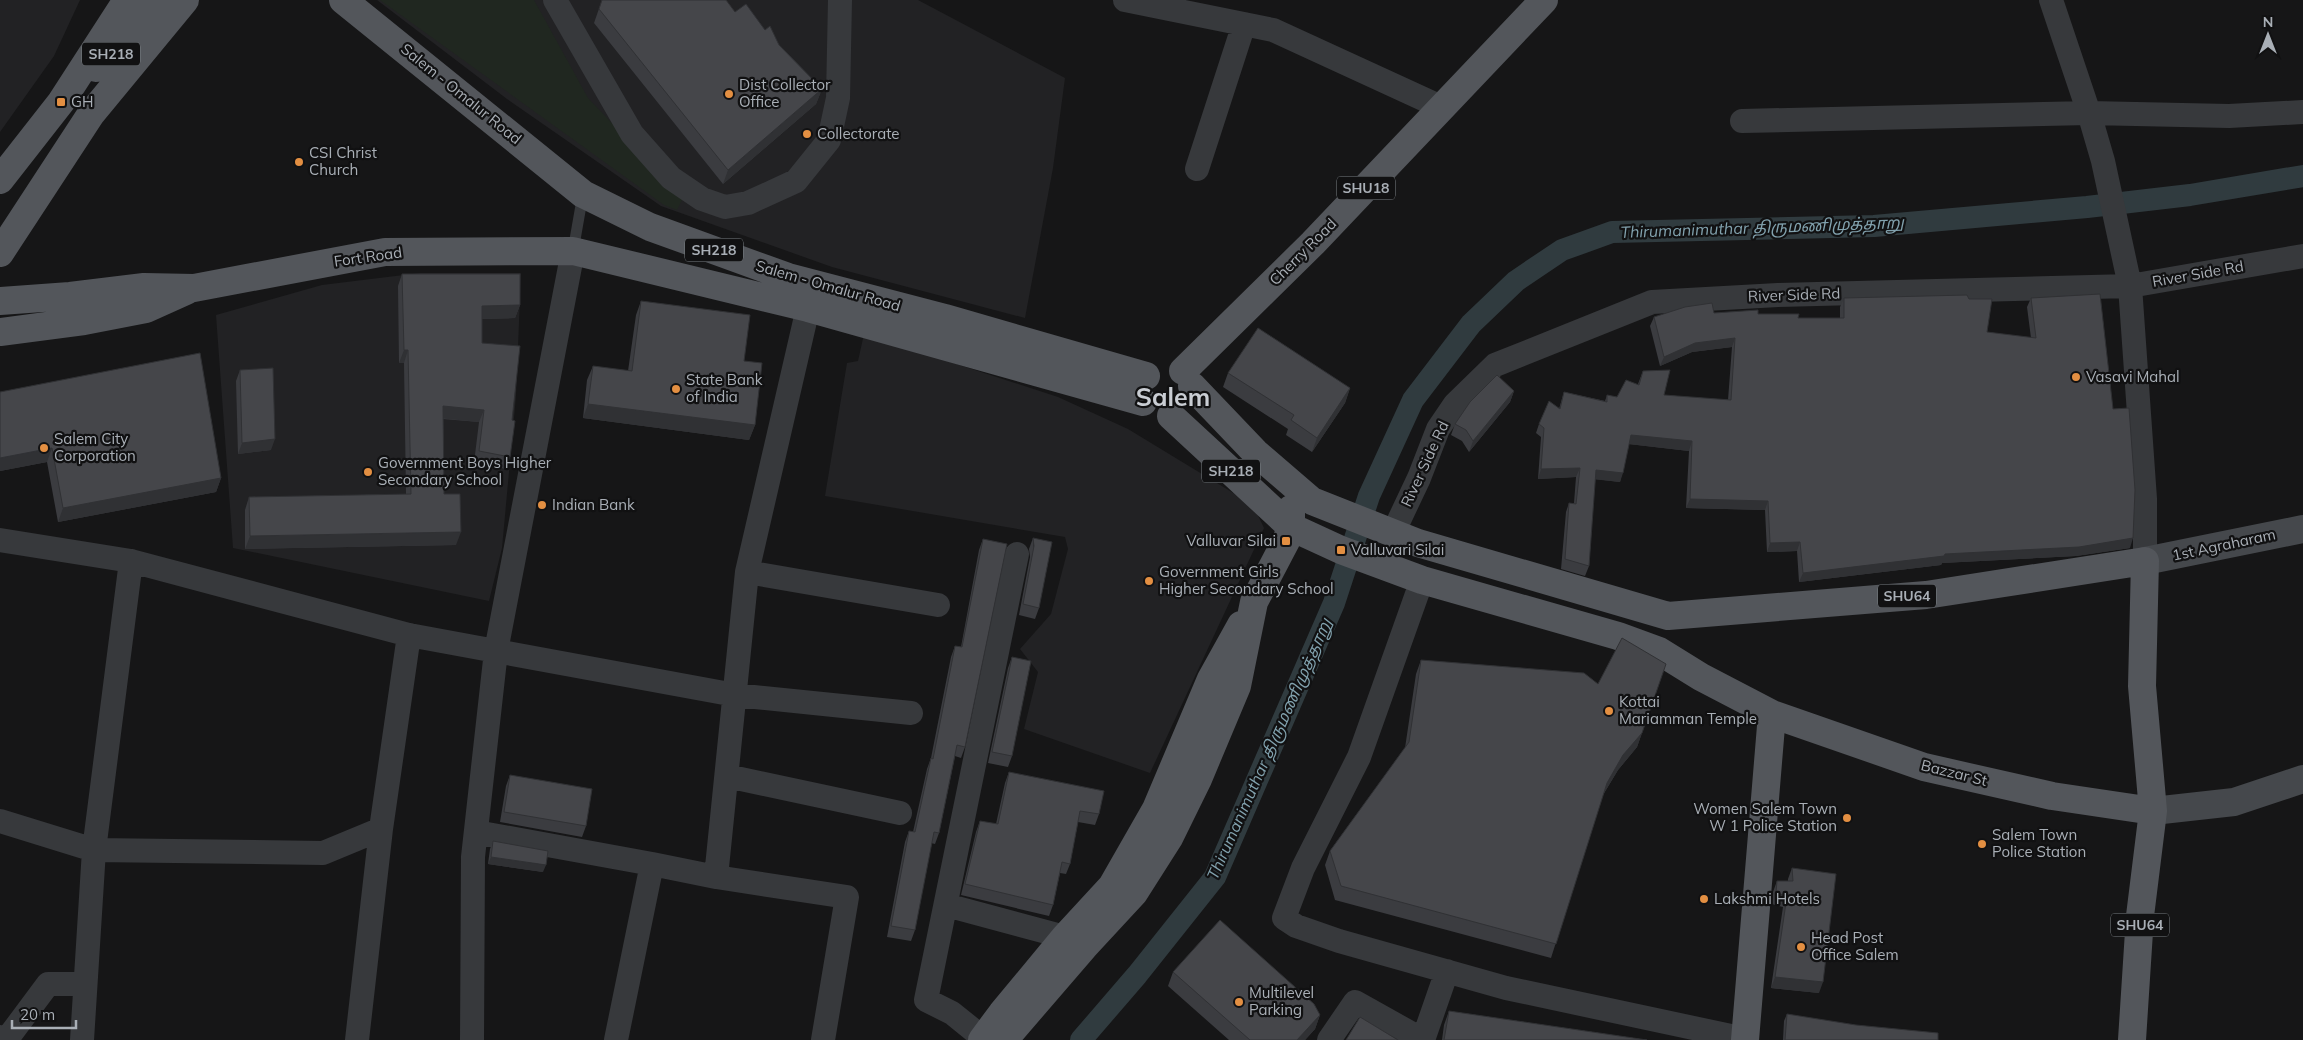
<svg xmlns="http://www.w3.org/2000/svg" width="2303" height="1040" font-family="Mulish,'Noto Sans Tamil',sans-serif">
<style>
.built{fill:#222224}
.green{fill:#202720}
.lines{fill:none;stroke-linecap:round;stroke-linejoin:round}
.canal{stroke:#303b3f;stroke-width:22}
.service{stroke:#37393c;stroke-width:11}
.minor{stroke:#37393c;stroke-width:24}
.secondary{stroke:#45484c;stroke-width:28}
.primary{stroke:#53565b;stroke-width:28}
.wall{fill:#3b3c40}
.shaded-wall{fill:#303134}
.building{fill:#45464a;stroke:#303134}
.poi-dot{fill:#e38f42;stroke:#111112;stroke-width:2}
.labels{text-anchor:middle;stroke-width:4.5;stroke-linejoin:round;paint-order:stroke}
.shield{fill:#111112;stroke:#7b8085;stroke-width:1}
.shield-label{font-size:14px;font-weight:bold;fill:#a9afb6}
.poi-label{font-size:15px;fill:#a9afb6;stroke:#111112;text-anchor:start}
.street-label{font-size:15px;fill:#a9afb6;stroke:#111112}
.water-label{font-size:16px;font-style:italic;fill:#82a2ae;stroke:#111112}
.town-label{font-size:25px;font-weight:bold;fill:#c9cdd3;stroke:#111112}
</style>
<rect width="100%" height="100%" fill="#161617"/>
<path class="built" d="M 0,0 L 80,0 L 54,56 L 0,132 Z
M 377,0 L 918,0 L 1065,78 L 1053,168 L 1025,318 L 832,267 L 661,206 L 507,99 Z
M 420,273 L 521,273 L 516,396 L 502,548 L 489,601 L 233,548 L 216,315 L 322,285 Z
M 864,334 L 1058,397 L 1128,429 L 1253,505 L 1264,528 L 1150,773 L 1024,729 L 1038,672 L 1020,649 L 1051,614 L 1068,549 L 1065,537 L 825,496 L 847,363 L 858,361 Z"/>
<path class="green" d="M 380,0 L 534,0 L 588,98 L 683,198 L 677,210 L 664,205 Z"/>
<g class="lines">
<path class="canal" d="M 1081,1040 L 1137,975 L 1215,877 L 1334,603 L 1369,496 L 1413,400 L 1471,324 L 1516,281 L 1562,250 L 1612,232 L 1874,226 L 2087,207 L 2190,195 L 2303,176"/>
<path class="service" d="M 573,251 L 583,194"/>
<path class="minor" d="M 555,0 L 632,134 L 671,178 L 702,199 L 725,207 L 748,203 L 796,181 L 829,140 L 838,98 L 840,0
M 1125,0 L 1273,30 L 1443,108
M 2051,0 L 2089,113 L 2103,161 L 2130,286 L 2145,499 L 2145,561
M 1742,121 L 2089,113 L 2229,116 L 2303,112
M 1197,169 L 1244,24
M 1393,533 L 1419,478 L 1438,429 L 1455,404 L 1495,365 L 1652,302 L 1778,295 L 2130,286 L 2303,256
M 0,540 L 131,561 L 409,635 L 735,695 L 911,713
M 747,572 L 938,605
M 1422,580 L 1359,757 L 1303,868 L 1284,918 L 1296,926 L 1339,941 L 1506,988 L 1745,1039
M 727,776 L 900,813
M 0,821 L 94,850 L 323,853 L 381,829 L 409,635
M 476,832 L 652,864
M 716,877 L 847,897 L 823,1040
M 946,905 L 1065,937
M 0,1037 L 7,1039 L 48,984 L 85,984
M 983,1038 L 952,1013 L 926,1000 L 1017,554
M 82,1040 L 94,850 L 131,561
M 357,1040 L 381,829
M 472,1040 L 473,857 L 496,651 L 573,251
M 616,1040 L 652,864 L 716,877 L 747,572 L 808,308
M 1329,1040 L 1355,1002 L 1423,1040
M 1423,1040 L 1447,971"/>
<path class="secondary" d="M 2145,561 L 2303,529
M 2153,811 L 2234,802 L 2303,779"/>
<path class="primary" d="M 343,0 L 583,194 L 650,227 L 788,277 L 945,318 L 1146,376
M 96,68 L 132,34 L 156,0
M 0,180 L 61,102 L 127,0
M 0,253 L 91,114 L 185,0
M 0,301 L 70,296 L 144,287 L 194,288 L 385,252 L 573,251 L 808,308 L 1143,402
M 0,332 L 84,321 L 146,309 L 186,291
M 1183,371 L 1313,243 L 1544,0
M 1192,386 L 1255,452 L 1312,501 L 1418,543 L 1668,616 L 1926,595 L 2145,561 L 2142,686 L 2153,811 L 2140,916 L 2132,1040
M 1171,416 L 1291,527 L 1341,550 L 1422,580 L 1618,636 L 1659,651 L 1701,677 L 1772,714 L 1924,767 L 2052,796 L 2153,811
M 982,1040 L 1002,1013 L 1065,937 L 1112,886 L 1156,809 L 1211,679 L 1241,625
M 1004,1040 L 1084,947 L 1134,893 L 1169,838 L 1198,779 L 1237,686 L 1254,602 L 1286,541 L 1291,527 L 1291,509
M 1745,1040 L 1772,714"/>
</g>
<path class="wall" d="M 602,0 L 726,0 L 735,12 L 765,30 L 822,89 L 816,104 L 723,184 L 594,23 Z
M 402,274 L 520,305 L 515,318 L 482,319 L 482,343 L 512,420 L 510,457 L 506,469 L 474,463 L 479,422 L 443,419 L 444,494 L 456,545 L 245,549 L 245,510 L 249,497 L 406,494 L 404,363 L 399,363 L 398,286 Z
M 1844,298 L 1969,299 L 1987,332 L 2031,338 L 2027,307 L 2031,298 L 2113,409 L 2130,548 L 2076,556 L 1942,563 L 1941,565 L 1799,582 L 1797,551 L 1767,552 L 1765,510 L 1686,508 L 1689,451 L 1629,444 L 1620,482 L 1595,479 L 1589,566 L 1585,576 L 1561,569 L 1566,512 L 1569,503 L 1574,503 L 1576,477 L 1538,479 L 1541,437 L 1536,433 L 1539,424 L 1559,409 L 1564,392 L 1605,401 L 1607,395 L 1617,397 L 1638,384 L 1643,371 L 1664,395 L 1728,400 L 1732,347 L 1692,352 L 1660,366 L 1650,326 L 1654,317 L 1714,313 L 1758,314 L 1798,318 L 1840,318 L 1840,307 Z
M 641,301 L 744,361 L 755,425 L 749,440 L 583,418 L 587,380 L 593,366 L 628,371 L 636,315 Z
M 240,370 L 271,450 L 238,454 L 236,381 Z
M 1228,373 L 1350,388 L 1345,403 L 1312,452 L 1286,435 L 1288,429 L 1223,387 Z
M 1514,391 L 1510,402 L 1469,452 L 1462,441 L 1451,435 L 1455,424 Z
M 0,392 L 221,478 L 216,492 L 58,522 L 47,462 L 0,471 Z
M 1033,538 L 1039,608 L 1035,619 L 1019,615 L 1030,557 L 1029,549 Z
M 983,539 L 965,747 L 961,758 L 955,756 L 939,833 L 935,844 L 931,843 L 915,930 L 911,941 L 887,937 L 905,842 L 909,831 L 913,832 L 927,769 L 931,758 L 951,657 L 955,646 L 961,647 L 979,550 Z
M 1012,657 L 1012,756 L 1008,767 L 988,763 L 1008,668 Z
M 1421,660 L 1642,733 L 1637,747 L 1618,770 L 1603,795 L 1551,958 L 1335,900 L 1325,865 L 1330,851 L 1405,748 L 1416,674 Z
M 1009,772 L 1099,814 L 1095,825 L 1078,822 L 1070,864 L 1066,874 L 1060,873 L 1053,905 L 1049,916 L 961,895 L 976,832 L 980,821 L 996,824 L 1005,783 Z
M 510,775 L 586,826 L 582,837 L 500,822 L 506,786 Z
M 493,841 L 543,872 L 488,864 L 490,849 Z
M 1792,868 L 1819,993 L 1771,988 L 1783,907 L 1772,904 L 1773,892 L 1777,881 L 1788,881 L 1788,879 Z
M 1173,972 L 1320,1015 L 1315,1029 L 1305,1040 L 1229,1040 L 1168,986 Z
M 1449,1011 L 1647,1040 L 1442,1040 L 1444,1025 Z
M 1787,1014 L 1938,1040 L 1783,1040 L 1784,1021 Z"/>
<path class="shaded-wall" d="M 822,89 L 816,104 L 723,184 L 728,170 Z
M 520,305 L 515,318 L 477,319 L 482,306 Z
M 1735,338 L 1732,347 L 1692,352 L 1660,366 L 1664,357 L 1695,343 Z
M 404,350 L 408,350 L 404,363 L 399,363 Z
M 1350,388 L 1345,403 L 1312,452 L 1317,438 Z
M 1514,391 L 1510,402 L 1469,452 L 1473,441 Z
M 588,404 L 755,425 L 749,440 L 583,418 Z
M 443,406 L 484,410 L 479,422 L 438,418 Z
M 1631,435 L 1692,441 L 1689,451 L 1628,444 Z
M 275,439 L 271,450 L 238,454 L 242,443 Z
M 52,448 L 47,462 L 0,471 L 0,458 Z
M 1580,468 L 1576,477 L 1538,479 L 1541,469 Z
M 1596,470 L 1623,473 L 1620,482 L 1592,479 Z
M 221,478 L 216,492 L 58,522 L 63,508 Z
M 1690,499 L 1768,501 L 1765,510 L 1686,508 Z
M 461,532 L 456,545 L 245,549 L 250,536 Z
M 2133,538 L 2130,548 L 2076,556 L 1942,563 L 1941,565 L 1799,582 L 1803,573 L 1945,554 Z
M 1800,542 L 1797,551 L 1767,552 L 1770,543 Z
M 1642,733 L 1637,747 L 1618,770 L 1601,798 L 1607,783 L 1623,755 Z
M 491,857 L 546,865 L 543,872 L 488,864 Z
M 1775,977 L 1823,982 L 1819,993 L 1771,988 Z
M 1320,1015 L 1315,1029 L 1305,1040 L 1297,1040 Z"/>
<path class="building" d="M 602,0 L 726,0 L 735,12 L 746,4 L 765,30 L 770,26 L 779,45 L 822,89 L 728,170 L 599,9 Z
M 402,274 L 520,274 L 520,305 L 482,306 L 482,343 L 520,346 L 512,420 L 515,421 L 510,457 L 479,451 L 484,410 L 443,406 L 444,494 L 460,494 L 461,532 L 250,536 L 249,497 L 411,494 L 408,350 L 404,350 Z
M 2100,294 L 2113,409 L 2129,408 L 2135,490 L 2133,538 L 2079,547 L 1945,554 L 1944,556 L 1803,573 L 1800,542 L 1770,543 L 1768,501 L 1690,499 L 1692,441 L 1631,435 L 1623,473 L 1596,470 L 1589,566 L 1565,559 L 1569,503 L 1576,504 L 1580,468 L 1541,469 L 1544,428 L 1539,424 L 1549,401 L 1560,409 L 1564,392 L 1607,402 L 1607,395 L 1617,397 L 1626,380 L 1639,385 L 1643,371 L 1670,370 L 1664,395 L 1731,400 L 1735,338 L 1695,343 L 1664,357 L 1654,317 L 1685,307 L 1712,303 L 1714,313 L 1758,310 L 1758,314 L 1799,314 L 1798,318 L 1844,318 L 1844,298 L 1967,295 L 1969,299 L 1992,299 L 1987,332 L 2036,338 L 2031,298 Z
M 641,301 L 750,315 L 744,361 L 762,363 L 755,425 L 588,404 L 593,366 L 632,371 Z
M 1258,328 L 1350,388 L 1317,438 L 1291,420 L 1294,415 L 1228,373 Z
M 200,353 L 221,478 L 63,508 L 52,448 L 0,458 L 0,392 Z
M 273,368 L 275,439 L 242,443 L 240,370 Z
M 1497,375 L 1514,391 L 1473,441 L 1466,430 L 1455,424 L 1470,402 Z
M 1033,538 L 1052,542 L 1039,608 L 1023,604 L 1034,546 Z
M 983,539 L 1007,544 L 965,747 L 957,745 L 939,833 L 934,832 L 915,930 L 891,926 L 909,831 L 915,832 L 931,758 L 933,759 L 955,646 L 962,647 Z
M 1622,638 L 1666,664 L 1642,733 L 1623,755 L 1607,783 L 1556,944 L 1341,886 L 1330,851 L 1409,742 L 1421,660 L 1584,673 L 1598,684 Z
M 1012,657 L 1031,661 L 1012,756 L 992,752 Z
M 1009,772 L 1104,791 L 1099,814 L 1080,811 L 1070,864 L 1062,862 L 1053,905 L 965,884 L 980,821 L 998,824 Z
M 510,775 L 592,789 L 586,826 L 504,812 Z
M 493,841 L 548,851 L 546,865 L 491,857 Z
M 1792,868 L 1836,874 L 1823,982 L 1775,977 L 1787,896 L 1776,893 L 1777,881 L 1793,881 Z
M 1220,920 L 1314,1004 L 1320,1015 L 1297,1040 L 1250,1040 L 1173,972 Z
M 1449,1011 L 1647,1040 L 1444,1040 Z
M 1787,1014 L 1856,1025 L 1938,1033 L 1938,1040 L 1785,1040 Z
M 1360,1017 L 1398,1040 L 1346,1040 Z"/>
<g class="poi-dot">
<circle cx="729" cy="94" r="5"/>
<rect x="56" y="97" width="10" height="10" rx="2.5"/>
<circle cx="807" cy="134" r="5"/>
<circle cx="299" cy="162" r="5"/>
<circle cx="2076" cy="377" r="5"/>
<circle cx="676" cy="389" r="5"/>
<circle cx="44" cy="448" r="5"/>
<circle cx="368" cy="472" r="5"/>
<circle cx="542" cy="505" r="5"/>
<rect x="1281" y="536" width="10" height="10" rx="2.5"/>
<rect x="1336" y="545" width="10" height="10" rx="2.5"/>
<circle cx="1149" cy="581" r="5"/>
<circle cx="1609" cy="711" r="5"/>
<circle cx="1847" cy="818" r="5"/>
<circle cx="1982" cy="844" r="5"/>
<circle cx="1704" cy="899" r="5"/>
<circle cx="1801" cy="947" r="5"/>
<circle cx="1239" cy="1002" r="5"/>
</g>
<g class="labels">
<g class="shield">
<rect x="82" y="42.5" width="58" height="23" rx="4"/>
<rect x="1337" y="176.5" width="58" height="23" rx="4"/>
<rect x="685" y="238.5" width="58" height="23" rx="4"/>
<rect x="1202" y="459.5" width="58" height="23" rx="4"/>
<rect x="1878" y="584.5" width="58" height="23" rx="4"/>
<rect x="2111" y="913.5" width="58" height="23" rx="4"/>
</g>
<g class="shield-label">
<text x="111" y="59">SH218</text>
<text x="1366" y="193">SHU18</text>
<text x="714" y="255">SH218</text>
<text x="1231" y="476">SH218</text>
<text x="1907" y="601">SHU64</text>
<text x="2140" y="930">SHU64</text>
</g>
<g class="poi-label">
<text x="739" y="90">Dist Collector<tspan x="739" dy="17">Office</tspan></text>
<text x="71" y="107">GH</text>
<text x="817" y="139">Collectorate</text>
<text x="309" y="158">CSI Christ<tspan x="309" dy="17">Church</tspan></text>
<text x="2086" y="382">Vasavi Mahal</text>
<text x="686" y="385">State Bank<tspan x="686" dy="17">of India</tspan></text>
<text x="54" y="444">Salem City<tspan x="54" dy="17">Corporation</tspan></text>
<text x="378" y="468">Government Boys Higher<tspan x="378" dy="17">Secondary School</tspan></text>
<text x="552" y="510">Indian Bank</text>
<text x="1276" y="546" text-anchor="end">Valluvar Silai</text>
<text x="1351" y="555">Valluvari Silai</text>
<text x="1159" y="577">Government Girls<tspan x="1159" dy="17">Higher Secondary School</tspan></text>
<text x="1619" y="707">Kottai<tspan x="1619" dy="17">Mariamman Temple</tspan></text>
<text x="1837" y="814" text-anchor="end">Women Salem Town<tspan x="1837" dy="17">W 1 Police Station</tspan></text>
<text x="1992" y="840">Salem Town<tspan x="1992" dy="17">Police Station</tspan></text>
<text x="1714" y="904">Lakshmi Hotels</text>
<text x="1811" y="943">Head Post<tspan x="1811" dy="17">Office Salem</tspan></text>
<text x="1249" y="998">Multilevel<tspan x="1249" dy="17">Parking</tspan></text>
</g>
<g class="street-label">
<text transform="translate(461 94) rotate(39)" y="5">Salem - Omalur Road</text>
<text transform="translate(1303 252) rotate(-45)" y="5">Cherry Road</text>
<text transform="translate(368 257) rotate(-8)" y="5">Fort Road</text>
<text transform="translate(2198 274) rotate(-10)" y="5">River Side Rd</text>
<text transform="translate(828 286) rotate(16)" y="5">Salem - Omalur Road</text>
<text transform="translate(1794 295) rotate(-2)" y="5">River Side Rd</text>
<text transform="translate(1425 464) rotate(-65)" y="5">River Side Rd</text>
<text transform="translate(2224 545) rotate(-12)" y="5">1st Agraharam</text>
<text transform="translate(1954 773) rotate(14)" y="5">Bazzar St</text>
</g>
<g class="water-label">
<text transform="translate(1762 227) rotate(-2)" y="6">Thirumanimuthar திருமணிமுத்தாறு</text>
<text transform="translate(1269 749) rotate(-66)" y="6">Thirumanimuthar திருமணிமுத்தாறு</text>
</g>
<g class="town-label">
<text x="1173" y="406">Salem</text>
</g>
</g>
<g transform="translate(2268 35)" stroke="#111112" stroke-width="4" paint-order="stroke">
<path d="M0-4L9 19L0 12L-9 19Z" fill="#a9afb6"/>
<text y="-8" font-size="14" font-weight="bold" text-anchor="middle" fill="#a9afb6">N</text>
</g>
<path d="M12 1020v8h64v-8" fill="none" stroke="#a9afb6" stroke-width="2.5"/>
<text x="20" y="1020" font-size="15" fill="#a9afb6" stroke="#111112" stroke-width="4" paint-order="stroke">20 m</text>
</svg>
